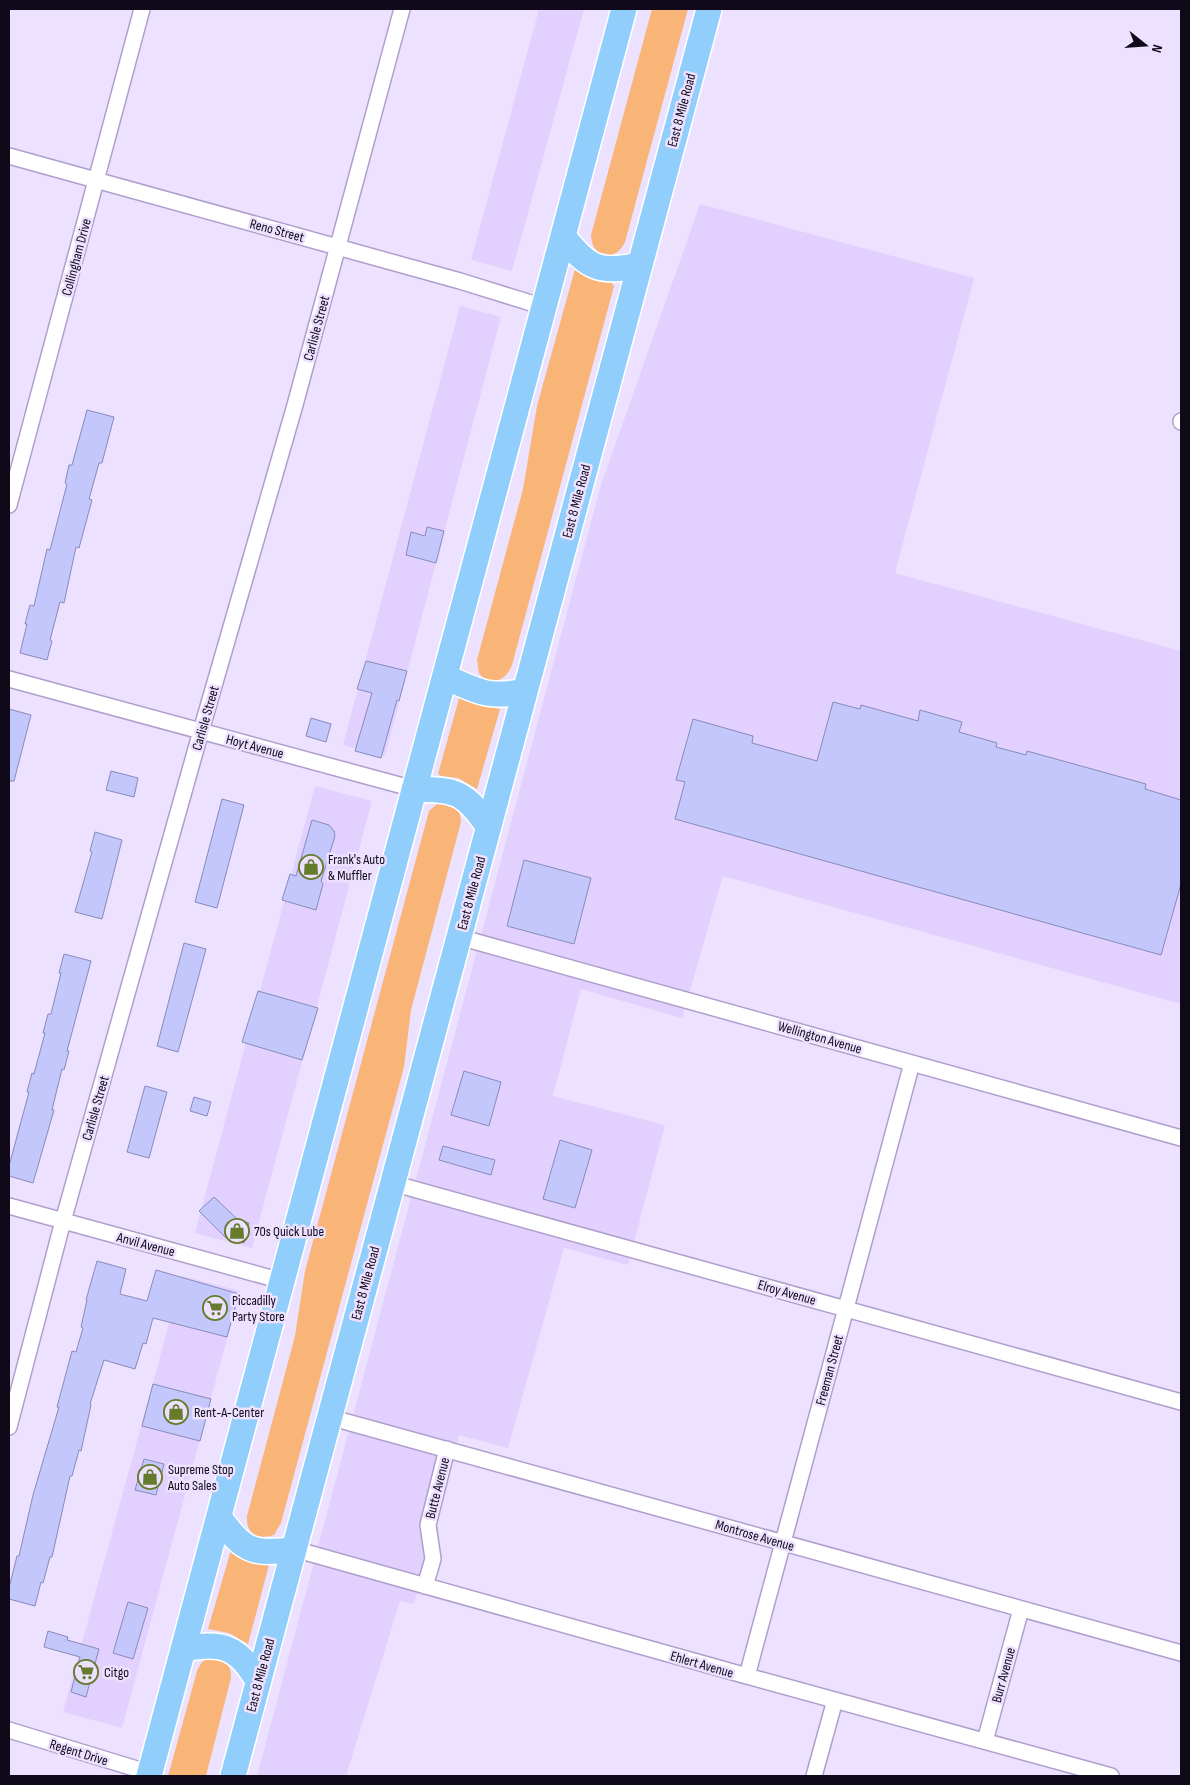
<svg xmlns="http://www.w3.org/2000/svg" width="1190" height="1785" font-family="'Sofia Sans Condensed',sans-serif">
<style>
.built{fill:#e2d1fe}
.green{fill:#f9b578}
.building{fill:#c4c7fc;stroke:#888ab9}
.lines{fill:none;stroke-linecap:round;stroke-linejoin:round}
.minor-casing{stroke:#b09ecd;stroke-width:18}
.trunk-casing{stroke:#fff;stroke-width:28}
.minor{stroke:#fff;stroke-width:15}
.trunk{stroke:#92cefb;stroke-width:25}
.labels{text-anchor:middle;stroke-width:5;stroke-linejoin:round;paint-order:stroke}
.street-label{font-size:14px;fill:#100919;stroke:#ece1ff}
.poi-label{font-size:14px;fill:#100919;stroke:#ece1ff;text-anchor:start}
</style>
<rect width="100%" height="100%" fill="#ece1ff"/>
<path class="built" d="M 539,9 L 584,9 L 512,271 L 471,260 Z
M 700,204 L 974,278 L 895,573 L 1181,651 L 1181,1004 L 723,876 L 682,1018 L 581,989 L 553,1096 L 665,1125 L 628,1265 L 564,1248 L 508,1448 L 459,1435 L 414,1604 L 400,1601 L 346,1776 L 257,1776 L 601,485 Z
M 460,306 L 501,317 L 385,756 L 343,745 Z
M 315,786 L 372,801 L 252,1248 L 195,1233 Z
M 182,1276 L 240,1291 L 122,1728 L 63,1712 Z"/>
<path class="green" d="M 652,9 L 688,9 L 625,242 C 615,263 592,259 591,235 Z
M 575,269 C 589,275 594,282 611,282 L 614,286 L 512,665 C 506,681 490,688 479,673 L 477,660 L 523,489 L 537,406 Z
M 460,695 L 474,704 L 500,709 L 477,789 L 458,778 L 441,776 L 438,774 Z
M 447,802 C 458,806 460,811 461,822 L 411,1010 L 404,1067 L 281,1523 L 274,1535 C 257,1540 246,1534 247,1516 L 295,1336 L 305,1271 L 429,811 L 438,803 Z
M 231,1550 L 249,1561 L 269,1565 L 248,1644 L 229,1633 L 208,1629 Z
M 214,1657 C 227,1662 231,1664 231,1678 L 206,1776 L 168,1776 L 197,1671 C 201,1662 204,1658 214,1657 Z"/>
<path class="building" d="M 87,410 L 114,417 L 102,463 L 99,463 L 89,499 L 92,500 L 79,548 L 76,547 L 64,603 L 60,602 L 50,640 L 52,641 L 47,660 L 20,653 L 27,624 L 25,624 L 30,605 L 34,606 L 47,549 L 50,550 L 67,484 L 65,483 L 69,465 L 72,465 Z
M 427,527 L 444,531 L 436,563 L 406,555 L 411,532 L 425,536 Z
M 366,661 L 407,671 L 399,701 L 397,700 L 381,758 L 355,751 L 372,693 L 357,689 Z
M 833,702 L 860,709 L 861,705 L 918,721 L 920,710 L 962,722 L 959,732 L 997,743 L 996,747 L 1026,755 L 1027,751 L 1146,784 L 1145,789 L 1181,800 L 1181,884 L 1161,955 L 675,819 L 685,782 L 676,780 L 693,719 L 753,736 L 752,743 L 817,761 Z
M 9,709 L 31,715 L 14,781 L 9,781 Z
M 311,718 L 331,724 L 326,742 L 306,736 Z
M 111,771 L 138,778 L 134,797 L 106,790 Z
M 222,799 L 244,805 L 217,908 L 195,902 Z
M 312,820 L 329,825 L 334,831 L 335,836 L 321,881 L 323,884 L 316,910 L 282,900 L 290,874 L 296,876 Z
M 95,832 L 122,840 L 102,919 L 75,912 L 92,852 L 90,851 Z
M 524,860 L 591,878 L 574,944 L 507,926 Z
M 184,943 L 206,949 L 178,1052 L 157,1046 Z
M 64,954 L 91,961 L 67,1051 L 69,1051 L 64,1070 L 62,1069 L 52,1110 L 54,1110 L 33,1183 L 9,1176 L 9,1166 L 29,1092 L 27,1092 L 32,1073 L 34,1074 L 45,1033 L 43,1033 L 48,1014 L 51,1014 L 61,973 L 59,973 Z
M 258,991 L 318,1008 L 302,1060 L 242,1042 Z
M 464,1071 L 501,1082 L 489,1126 L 451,1115 Z
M 145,1086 L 167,1092 L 149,1158 L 127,1152 Z
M 194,1097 L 211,1102 L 207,1116 L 190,1111 Z
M 560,1140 L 592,1150 L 575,1208 L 543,1199 Z
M 443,1146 L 495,1160 L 491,1175 L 439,1160 Z
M 214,1197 L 238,1220 L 249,1223 L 244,1243 L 225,1237 L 199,1211 Z
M 97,1261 L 126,1269 L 120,1294 L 147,1301 L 156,1270 L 239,1294 L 227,1337 L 153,1318 L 146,1344 L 143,1343 L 135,1369 L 104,1360 L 90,1404 L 91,1405 L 81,1451 L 79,1450 L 72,1476 L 70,1476 L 52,1557 L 50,1557 L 43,1583 L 41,1582 L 35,1606 L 9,1599 L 9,1588 L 17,1556 L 19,1556 L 33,1495 L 59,1407 L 57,1407 L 72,1351 L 76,1352 L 83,1328 L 81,1327 L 87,1300 L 86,1300 Z
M 153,1384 L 211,1399 L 200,1441 L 142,1426 Z
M 144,1459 L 164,1464 L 156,1495 L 135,1490 Z
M 128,1602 L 148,1608 L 133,1659 L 113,1653 Z
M 48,1631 L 68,1637 L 67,1640 L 99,1649 L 86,1697 L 71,1692 L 80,1657 L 44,1647 Z"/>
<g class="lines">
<defs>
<path id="minor" d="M 9,156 L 460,281 L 544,307
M 1181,422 L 1181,421
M 9,505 L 142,9
M 9,679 L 414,789
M 459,937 L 1181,1138
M 392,1183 L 1181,1402
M 9,1206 L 282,1281
M 329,1417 L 1181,1653
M 9,1427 L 63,1221 L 201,731 L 295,405 L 402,9
M 294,1549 L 747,1676 L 1111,1776
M 425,1586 L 433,1559 L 428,1525 L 447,1449
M 747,1676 L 912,1063
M 9,1730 L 150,1773
M 985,1741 L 1021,1609
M 814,1776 L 835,1700"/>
<path id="trunk" d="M 563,236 C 587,268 600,274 639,265
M 445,677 C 478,691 487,699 525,691
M 414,789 C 456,790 464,791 488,826
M 219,1517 C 242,1550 253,1556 294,1549
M 184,1649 C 221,1641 239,1647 258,1681
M 149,1776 L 624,9
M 233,1776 L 709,9"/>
</defs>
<use href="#minor" class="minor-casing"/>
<use href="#trunk" class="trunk-casing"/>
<use href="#minor" class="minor"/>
<use href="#trunk" class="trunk"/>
</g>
<defs>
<symbol id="shop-ring" viewBox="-11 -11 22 22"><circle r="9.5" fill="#ece1ff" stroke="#667b2c" stroke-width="1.5"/><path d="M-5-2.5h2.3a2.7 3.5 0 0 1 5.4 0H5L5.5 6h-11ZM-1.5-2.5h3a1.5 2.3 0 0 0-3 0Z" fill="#667b2c"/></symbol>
<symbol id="supermarket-ring" viewBox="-11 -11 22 22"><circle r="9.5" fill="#ece1ff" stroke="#667b2c" stroke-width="1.5"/><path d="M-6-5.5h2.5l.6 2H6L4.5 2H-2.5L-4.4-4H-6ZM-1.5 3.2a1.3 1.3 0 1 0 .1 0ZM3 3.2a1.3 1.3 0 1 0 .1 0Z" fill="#667b2c"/></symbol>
</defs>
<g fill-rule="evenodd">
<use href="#shop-ring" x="297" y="853" width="28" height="28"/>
<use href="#shop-ring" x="223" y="1217" width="28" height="28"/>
<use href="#supermarket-ring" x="201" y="1294" width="28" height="28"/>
<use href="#shop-ring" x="162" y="1398" width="28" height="28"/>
<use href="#shop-ring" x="136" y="1463" width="28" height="28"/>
<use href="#supermarket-ring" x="72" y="1658" width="28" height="28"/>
</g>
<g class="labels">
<g class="street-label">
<text transform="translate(681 110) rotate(-75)" y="5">East 8 Mile Road</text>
<text transform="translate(277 230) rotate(15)" y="5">Reno Street</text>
<text transform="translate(76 257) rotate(-75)" y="5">Collingham Drive</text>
<text transform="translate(316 328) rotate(-75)" y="5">Carlisle Street</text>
<text transform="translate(576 501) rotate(-75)" y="5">East 8 Mile Road</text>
<text transform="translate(205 718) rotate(-74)" y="5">Carlisle Street</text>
<text transform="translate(255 746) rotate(15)" y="5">Hoyt Avenue</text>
<text transform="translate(471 893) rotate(-75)" y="5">East 8 Mile Road</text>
<text transform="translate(820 1037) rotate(16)" y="5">Wellington Avenue</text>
<text transform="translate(95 1108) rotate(-74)" y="5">Carlisle Street</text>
<text transform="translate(146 1244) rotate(15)" y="5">Anvil Avenue</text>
<text transform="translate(365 1283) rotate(-75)" y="5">East 8 Mile Road</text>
<text transform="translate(787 1292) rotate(16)" y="5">Elroy Avenue</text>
<text transform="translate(829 1370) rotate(-75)" y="5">Freeman Street</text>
<text transform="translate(437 1488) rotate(-76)" y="5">Butte Avenue</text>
<text transform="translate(755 1535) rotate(16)" y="5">Montrose Avenue</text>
<text transform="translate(702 1664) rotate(16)" y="5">Ehlert Avenue</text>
<text transform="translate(260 1675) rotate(-75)" y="5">East 8 Mile Road</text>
<text transform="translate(1003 1675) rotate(-75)" y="5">Burr Avenue</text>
<text transform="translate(79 1752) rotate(17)" y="5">Regent Drive</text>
</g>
<g class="poi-label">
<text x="328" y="864">Frank's Auto<tspan x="328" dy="16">&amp; Muffler</tspan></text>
<text x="254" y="1236">70s Quick Lube</text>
<text x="232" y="1305">Piccadilly<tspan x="232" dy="16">Party Store</tspan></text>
<text x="194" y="1417">Rent-A-Center</text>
<text x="168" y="1474">Supreme Stop<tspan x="168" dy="16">Auto Sales</tspan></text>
<text x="104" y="1677">Citgo</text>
</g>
</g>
<rect width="1190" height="1785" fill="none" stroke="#100919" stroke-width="20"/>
<g transform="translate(1145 45) rotate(107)" stroke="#ece1ff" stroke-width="4" paint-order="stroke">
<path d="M0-4L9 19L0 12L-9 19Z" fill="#100919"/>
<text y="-8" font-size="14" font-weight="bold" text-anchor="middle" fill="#100919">N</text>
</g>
</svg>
